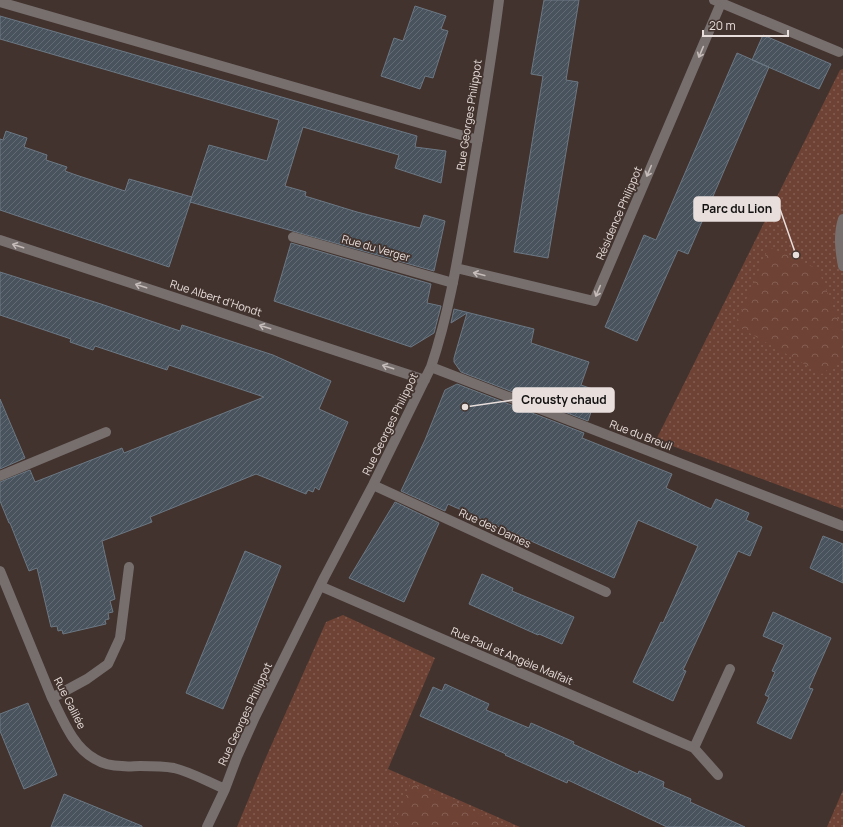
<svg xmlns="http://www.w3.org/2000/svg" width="843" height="827" font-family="Manrope,sans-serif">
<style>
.grass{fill:url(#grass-dots)}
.forest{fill:url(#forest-crowns)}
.building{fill:url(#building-hatch);stroke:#6c7884}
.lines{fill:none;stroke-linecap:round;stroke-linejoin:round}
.minor{stroke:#776f6d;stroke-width:10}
.oneway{stroke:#c6bdba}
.labels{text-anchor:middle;stroke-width:3.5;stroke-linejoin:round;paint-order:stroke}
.street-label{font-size:11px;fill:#e8dedb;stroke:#42332e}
.leader{fill:none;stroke:#e8dedb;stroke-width:1.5}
.callout-dot{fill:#e8dedb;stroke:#42332e;stroke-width:1.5}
.callout{fill:#e8dedb;stroke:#e8dedb;stroke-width:1.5}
.callout-label{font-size:12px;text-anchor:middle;font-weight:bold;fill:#111}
</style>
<defs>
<pattern id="grass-dots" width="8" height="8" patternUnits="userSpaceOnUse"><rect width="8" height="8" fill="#6e4234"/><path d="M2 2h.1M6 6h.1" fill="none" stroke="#835d51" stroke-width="1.8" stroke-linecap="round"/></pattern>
<pattern id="forest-crowns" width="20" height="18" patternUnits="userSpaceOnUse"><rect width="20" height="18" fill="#6e4234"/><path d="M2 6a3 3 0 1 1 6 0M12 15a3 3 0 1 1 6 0" fill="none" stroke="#835d51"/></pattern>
<pattern id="building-hatch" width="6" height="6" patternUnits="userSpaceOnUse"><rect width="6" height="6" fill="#48535e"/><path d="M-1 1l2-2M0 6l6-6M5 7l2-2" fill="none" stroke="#626b74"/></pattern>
</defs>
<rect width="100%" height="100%" fill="#42332e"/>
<path class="grass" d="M 843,69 L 843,509 L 656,440 L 840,70 Z
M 343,615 L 435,658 L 388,769 L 520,827 L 237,827 L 263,764 L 326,622 Z
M 843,790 L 843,827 L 827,827 Z"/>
<path class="forest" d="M 769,247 L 818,269 L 843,332 L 843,357 L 822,374 L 735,325 Z
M 411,783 L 509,827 L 393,827 Z"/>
<path class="building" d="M 544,0 L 579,0 L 566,80 L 578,82 L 548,258 L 514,252 L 543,76 L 531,74 Z
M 415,6 L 446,16 L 441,29 L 448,31 L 433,78 L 425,76 L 420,89 L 381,76 L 394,38 L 403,41 Z
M 0,16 L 417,136 L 415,147 L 446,151 L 441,183 L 395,168 L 399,155 L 303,127 L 285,186 L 306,192 L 305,196 L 357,212 L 420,228 L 424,215 L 445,221 L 434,271 L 190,202 L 209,145 L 267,161 L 279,120 L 0,39 Z
M 763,35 L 831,64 L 819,89 L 752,60 Z
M 737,53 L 769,67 L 688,254 L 678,250 L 637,341 L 605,327 L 644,235 L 656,240 Z
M 6,131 L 27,138 L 24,147 L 47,155 L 46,160 L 67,167 L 65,171 L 76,175 L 125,191 L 129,179 L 192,197 L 169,267 L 0,210 L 0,139 L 3,140 Z
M 291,243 L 431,284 L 427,303 L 441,306 L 434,333 L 411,347 L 274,301 Z
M 0,272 L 101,304 L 180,331 L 182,325 L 273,355 L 331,381 L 319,409 L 348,422 L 319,490 L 315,487 L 313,492 L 308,490 L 306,494 L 256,474 L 150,517 L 152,522 L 102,541 L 115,599 L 110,601 L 113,612 L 108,613 L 109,619 L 105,620 L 106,624 L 63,634 L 62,630 L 58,631 L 57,626 L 51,627 L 37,568 L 29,571 L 10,523 L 9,523 L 0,501 L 0,482 L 30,470 L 35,482 L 122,448 L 124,453 L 264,397 L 169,365 L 167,370 L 95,346 L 93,350 L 70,342 L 71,339 L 0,315 Z
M 454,309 L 534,329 L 531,343 L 589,362 L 581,385 L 598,391 L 588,421 L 461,372 L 454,362 L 454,358 L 467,313 L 451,323 Z
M 457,384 L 584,433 L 582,438 L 672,474 L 666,488 L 711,509 L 716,499 L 749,513 L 746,520 L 762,527 L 750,556 L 738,551 L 683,670 L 686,671 L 673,701 L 633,682 L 661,622 L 663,623 L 698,546 L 638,520 L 614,578 L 448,504 L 445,511 L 401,491 L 425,440 L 445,390 Z
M 0,399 L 25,458 L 0,469 Z
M 395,502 L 439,523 L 404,602 L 349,578 Z
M 823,536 L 843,544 L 843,583 L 810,568 Z
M 245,551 L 281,566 L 223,709 L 186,693 Z
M 482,574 L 513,588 L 512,591 L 574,617 L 562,644 L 539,634 L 538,635 L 469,604 Z
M 773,612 L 831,638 L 809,688 L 813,689 L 791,739 L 757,723 L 769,697 L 765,695 L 775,672 L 772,671 L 784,645 L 763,636 Z
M 445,684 L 489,704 L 486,710 L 529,728 L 531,723 L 574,742 L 573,744 L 638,774 L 639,771 L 664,782 L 663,787 L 691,799 L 690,802 L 745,827 L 667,827 L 568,780 L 567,783 L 505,755 L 506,754 L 420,716 L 433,687 L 442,691 Z
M 28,703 L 57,775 L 24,789 L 0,731 L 0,714 Z
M 64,794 L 142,826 L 142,827 L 51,827 Z"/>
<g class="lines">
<path class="minor" d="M 714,0 L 839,52
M 0,2 L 478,140
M 843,219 C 838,235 840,250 843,266
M 293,237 L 453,283
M 0,240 L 425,380
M 456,268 L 594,301 L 721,3
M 431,367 L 843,526
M 0,476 L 106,432
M 373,485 L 606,592
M 0,571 L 52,698 C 63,720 73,747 95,759 C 103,764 113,766 122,766 C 128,767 134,766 140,766 C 151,766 163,766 174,768 C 191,772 208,782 225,789
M 320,586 L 694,748 L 718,775
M 52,698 L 87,679 L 108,664 L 120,638 L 129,567
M 694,748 L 730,669
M 207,827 L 225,789 L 237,757 L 255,717 L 324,578 L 373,485 L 431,367 C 450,310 459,251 469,192 C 480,128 491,64 499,0"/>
</g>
<defs><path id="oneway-shaft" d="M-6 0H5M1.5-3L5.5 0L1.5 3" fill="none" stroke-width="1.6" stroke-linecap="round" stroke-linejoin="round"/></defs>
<g class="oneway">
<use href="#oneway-shaft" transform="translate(701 52) rotate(113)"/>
<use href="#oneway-shaft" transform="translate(649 171) rotate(113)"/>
<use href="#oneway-shaft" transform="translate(18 246) rotate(-162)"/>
<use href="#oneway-shaft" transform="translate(479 274) rotate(-166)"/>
<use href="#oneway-shaft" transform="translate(141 286) rotate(-162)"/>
<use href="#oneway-shaft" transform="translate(598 291) rotate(113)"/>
<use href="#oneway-shaft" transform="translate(265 327) rotate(-162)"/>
<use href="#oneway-shaft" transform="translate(388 367) rotate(-162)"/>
</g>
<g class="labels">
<g class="street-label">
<text transform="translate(469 115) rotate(-81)" y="4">Rue Georges Philippot</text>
<text transform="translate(619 213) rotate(-67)" y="4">Résidence Philippot</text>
<text transform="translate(376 248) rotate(16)" y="4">Rue du Verger</text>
<text transform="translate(216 298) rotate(18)" y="4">Rue Albert d'Hondt</text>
<text transform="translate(390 424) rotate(-64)" y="4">Rue Georges Philippot</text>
<text transform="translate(641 435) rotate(21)" y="4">Rue du Breuil</text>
<text transform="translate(495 528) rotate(25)" y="4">Rue des Dames</text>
<text transform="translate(512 656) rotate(23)" y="4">Rue Paul et Angèle Malfait</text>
<text transform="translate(70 703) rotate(63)" y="4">Rue Galilée</text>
<text transform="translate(245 714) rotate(-65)" y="4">Rue Georges Philippot</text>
</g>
</g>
<path class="leader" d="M796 255L780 209M465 407L513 400"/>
<g class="callout-dot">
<circle cx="796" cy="255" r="4"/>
<circle cx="465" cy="407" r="4"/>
</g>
<g class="callout">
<rect x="694" y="197" width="86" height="24" rx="4"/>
<rect x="513" y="388" width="101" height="24" rx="4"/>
</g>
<g class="callout-label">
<text x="737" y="213">Parc du Lion</text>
<text x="564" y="404">Crousty chaud</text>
</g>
<path d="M703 30v6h85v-6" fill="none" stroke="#e8dedb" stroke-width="2"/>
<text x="709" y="30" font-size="12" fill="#e8dedb" stroke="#42332e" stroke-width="3" paint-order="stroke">20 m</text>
</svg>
